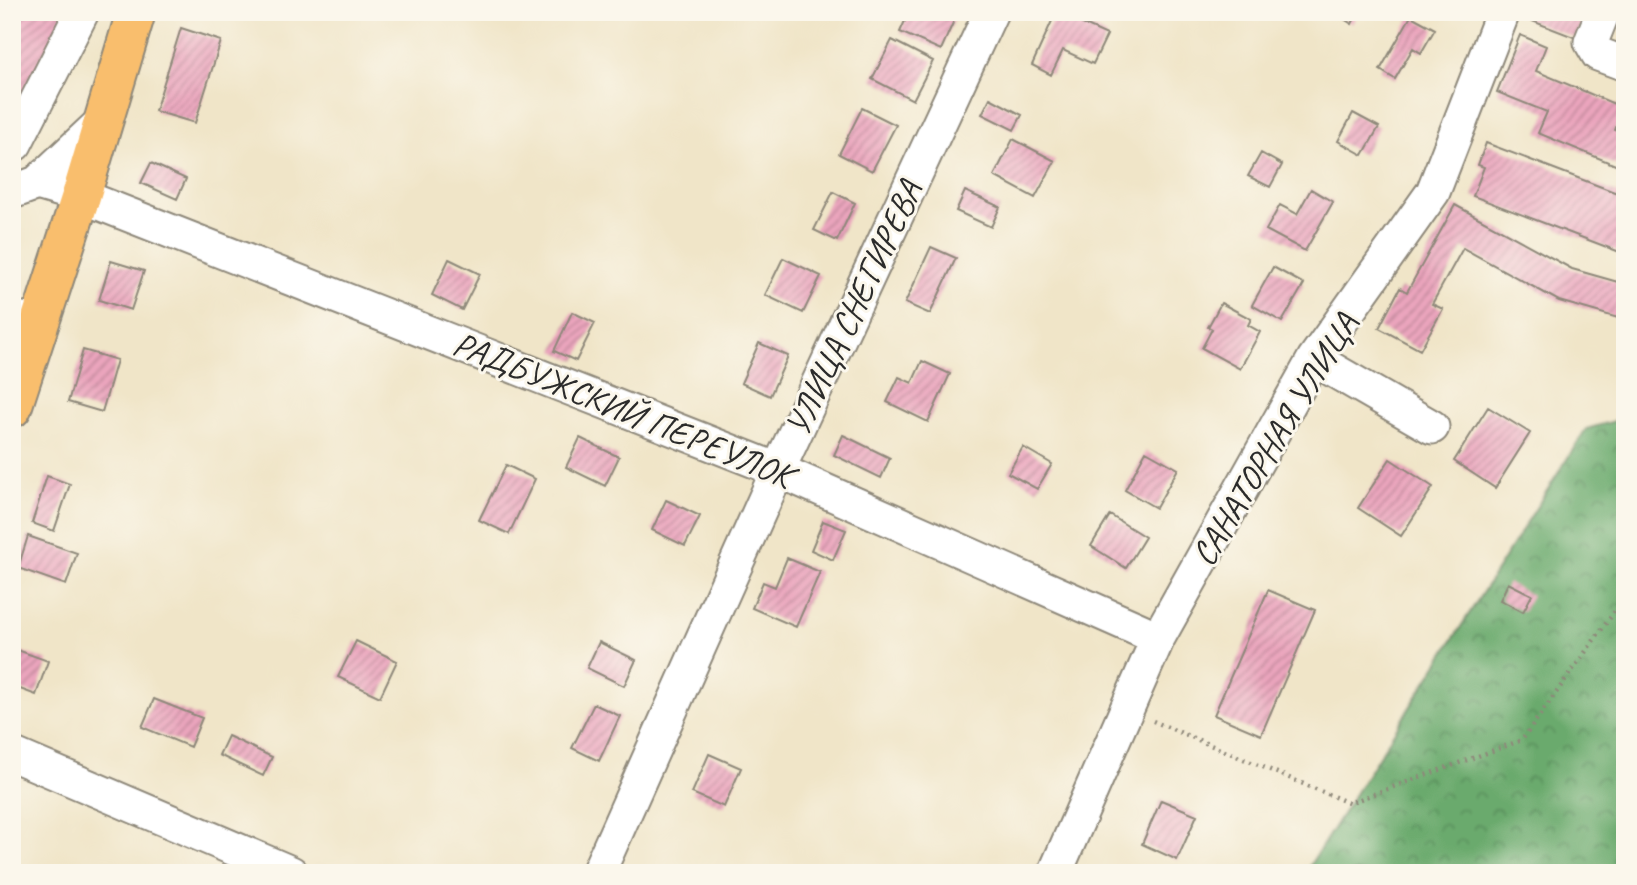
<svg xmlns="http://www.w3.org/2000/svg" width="1637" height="885" font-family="Caveat,sans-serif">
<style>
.forest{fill:url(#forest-crowns);stroke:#4a6a4c;stroke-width:2}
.building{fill:url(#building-hatch)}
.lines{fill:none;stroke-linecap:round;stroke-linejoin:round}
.minor-casing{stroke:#8e887a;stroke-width:37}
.major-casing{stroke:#8e887a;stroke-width:42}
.path{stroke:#8e887a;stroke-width:4.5;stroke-dasharray:2 5;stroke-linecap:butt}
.minor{stroke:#fff;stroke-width:33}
.major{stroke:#f9be6d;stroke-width:38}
.labels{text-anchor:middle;stroke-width:6;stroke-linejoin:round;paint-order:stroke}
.street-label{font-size:35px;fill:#2b2b2b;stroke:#fbf7ec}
</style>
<defs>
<pattern id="forest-crowns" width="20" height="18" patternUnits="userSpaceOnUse" patternTransform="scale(1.75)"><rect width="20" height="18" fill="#6aaa6d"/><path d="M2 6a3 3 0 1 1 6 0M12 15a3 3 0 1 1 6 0" fill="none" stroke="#578b5a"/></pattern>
<pattern id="building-hatch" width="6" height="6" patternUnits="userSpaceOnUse" patternTransform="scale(1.75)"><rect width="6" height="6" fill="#eba5bd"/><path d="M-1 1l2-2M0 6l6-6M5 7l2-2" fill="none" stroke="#bf879a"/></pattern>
</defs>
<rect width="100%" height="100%" fill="#fbf7ec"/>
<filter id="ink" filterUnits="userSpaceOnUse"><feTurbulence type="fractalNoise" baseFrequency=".0143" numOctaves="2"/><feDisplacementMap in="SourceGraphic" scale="14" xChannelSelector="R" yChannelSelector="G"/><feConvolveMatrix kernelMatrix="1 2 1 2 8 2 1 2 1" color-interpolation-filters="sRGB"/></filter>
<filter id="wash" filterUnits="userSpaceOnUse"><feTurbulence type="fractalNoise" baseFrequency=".00686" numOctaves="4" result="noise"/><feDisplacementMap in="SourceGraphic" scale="28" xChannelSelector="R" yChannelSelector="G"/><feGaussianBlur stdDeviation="1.57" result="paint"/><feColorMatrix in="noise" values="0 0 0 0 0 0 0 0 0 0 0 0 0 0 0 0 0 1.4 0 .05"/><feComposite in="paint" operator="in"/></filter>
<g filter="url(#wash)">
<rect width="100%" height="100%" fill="#f0e5c8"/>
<path class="forest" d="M 1625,418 L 1625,873 L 1305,873 L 1586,429 Z"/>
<g id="blocks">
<path class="building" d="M 12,12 L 69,12 L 12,128 Z
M 909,12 L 948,12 L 956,16 L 941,50 L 900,32 Z
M 1056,12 L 1107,35 L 1093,64 L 1063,50 L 1051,75 L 1032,65 Z
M 1074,12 L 1095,12 L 1090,21 Z
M 1333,12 L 1358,12 L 1352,24 Z
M 1530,12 L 1586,12 L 1576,38 L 1527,19 Z
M 1411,16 L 1435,29 L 1421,53 L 1413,48 L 1395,79 L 1380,70 Z
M 181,28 L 221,41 L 195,123 L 155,111 Z
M 1520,35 L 1546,46 L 1536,71 L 1624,108 L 1615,130 L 1625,134 L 1625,169 L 1538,133 L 1547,112 L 1497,92 Z
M 892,40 L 933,61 L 913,100 L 872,79 Z
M 990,98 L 1022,115 L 1014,130 L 982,114 Z
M 862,108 L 896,125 L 872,171 L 839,154 Z
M 1353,113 L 1379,127 L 1363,155 L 1338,141 Z
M 1013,139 L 1055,161 L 1035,198 L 994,176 Z
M 1486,143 L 1625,196 L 1625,254 L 1473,196 L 1484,167 L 1478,165 Z
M 1261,153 L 1282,165 L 1270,187 L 1248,176 Z
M 151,163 L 186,179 L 177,199 L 141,183 Z
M 1311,189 L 1333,202 L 1305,251 L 1266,230 L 1280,205 L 1297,214 Z
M 965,191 L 1000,207 L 991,227 L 956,211 Z
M 833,192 L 855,203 L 837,241 L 814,230 Z
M 1455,205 L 1572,269 L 1625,284 L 1625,320 L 1559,301 L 1463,248 L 1432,304 L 1443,309 L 1420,350 L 1379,328 L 1400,288 L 1407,292 Z
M 931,247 L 956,258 L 930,314 L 905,303 Z
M 783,258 L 821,276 L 803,313 L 765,295 Z
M 449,259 L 480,274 L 462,310 L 432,295 Z
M 111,261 L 144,271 L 131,310 L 99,300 Z
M 1273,267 L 1304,284 L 1282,322 L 1252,305 Z
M 1221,303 L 1251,319 L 1248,325 L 1260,332 L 1240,369 L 1202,348 L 1212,329 L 1208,327 Z
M 572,312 L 595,323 L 576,361 L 554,351 Z
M 759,343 L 788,356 L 770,396 L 741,383 Z
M 83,350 L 117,360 L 102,412 L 68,402 Z
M 922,361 L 950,374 L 928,422 L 887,402 L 899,377 L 912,383 Z
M 1488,407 L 1530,433 L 1495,488 L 1454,461 Z
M 843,435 L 890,458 L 881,478 L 834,455 Z
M 580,438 L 619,457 L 605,486 L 566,467 Z
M 1023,447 L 1052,464 L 1037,489 L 1008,473 Z
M 1146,451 L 1178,469 L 1156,508 L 1125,490 Z
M 1390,459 L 1433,487 L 1401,536 L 1358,508 Z
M 506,465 L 535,479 L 509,534 L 479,520 Z
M 47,476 L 70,484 L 54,531 L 32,523 Z
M 666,500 L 700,516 L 685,546 L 652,530 Z
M 1110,515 L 1145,537 L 1126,568 L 1091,546 Z
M 823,521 L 846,530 L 833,560 L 811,550 Z
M 28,536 L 77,553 L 66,585 L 18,568 Z
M 787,558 L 820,572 L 796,627 L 752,608 L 763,582 L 775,587 Z
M 1508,583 L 1532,595 L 1523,612 L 1500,600 Z
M 1268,590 L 1315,610 L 1261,735 L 1214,715 Z
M 356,641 L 397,661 L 380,697 L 338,677 Z
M 599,642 L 636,660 L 624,686 L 587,668 Z
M 12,648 L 48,661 L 36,695 L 12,686 Z
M 154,699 L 202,718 L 190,747 L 142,727 Z
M 594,704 L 620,716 L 599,761 L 572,748 Z
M 228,736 L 272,757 L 263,776 L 219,755 Z
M 709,754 L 741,768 L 724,807 L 692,793 Z
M 1161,800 L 1197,815 L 1177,860 L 1142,844 Z"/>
</g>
</g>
<g filter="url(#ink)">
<use href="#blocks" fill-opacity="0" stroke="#8e887a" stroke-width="2"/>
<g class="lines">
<defs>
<path id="minor" d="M 1603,12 L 1591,42 L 1598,54 L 1625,64
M 15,144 L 82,12
M 37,183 L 104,120
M 12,192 L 37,183 L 81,196 L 778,470 L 1158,638
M 12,317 L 40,323
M 1314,359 L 1432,427
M 12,754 L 291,873
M 598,873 L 778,470 L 991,12
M 1055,873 L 1158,638 L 1314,359 L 1433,192 L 1503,12"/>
<path id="major" d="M 12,408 L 81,196 L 136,12"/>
</defs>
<use href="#minor" class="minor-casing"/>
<use href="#major" class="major-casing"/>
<path class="path" d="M 1153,721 L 1349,803 L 1522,740 L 1625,597"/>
<use href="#minor" class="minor"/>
<use href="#major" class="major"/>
</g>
</g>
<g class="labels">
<g class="street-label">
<text transform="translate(853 308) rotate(-65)" y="12">УЛИЦА СНЕГИРЕВА</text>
<text transform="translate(623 409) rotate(22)" y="12">РАДБУЖСКИЙ ПЕРЕУЛОК</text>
<text transform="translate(1274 439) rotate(-59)" y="12">САНАТОРНАЯ УЛИЦА</text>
</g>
</g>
<rect width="1637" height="885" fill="none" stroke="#fbf7ec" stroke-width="42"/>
</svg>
